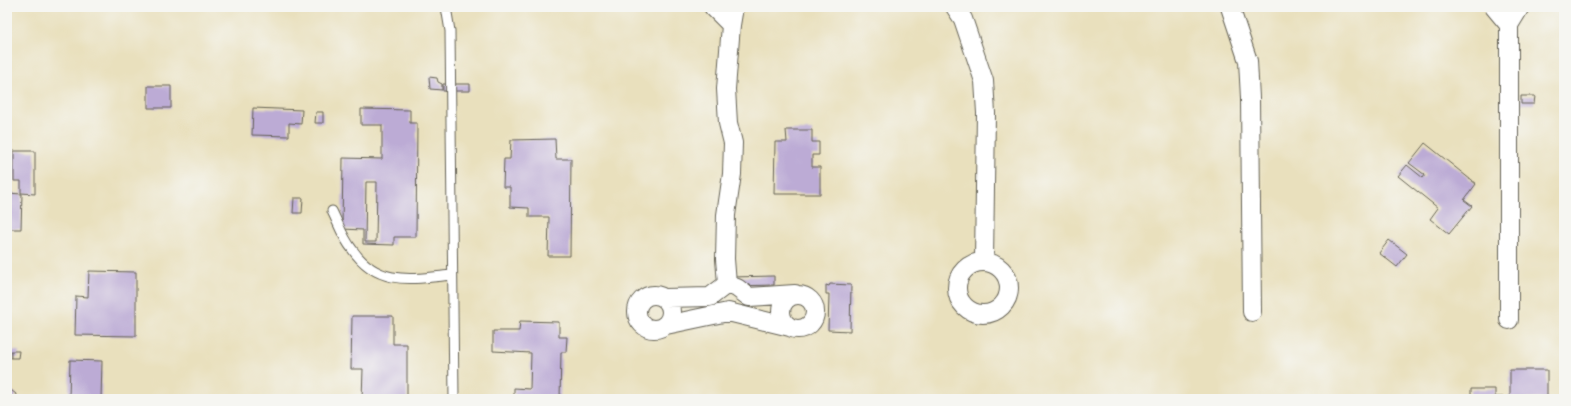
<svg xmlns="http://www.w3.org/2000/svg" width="1571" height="406" font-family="'Gochi Hand',sans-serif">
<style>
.building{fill:#bcabd5;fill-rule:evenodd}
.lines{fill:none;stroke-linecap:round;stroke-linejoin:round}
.service-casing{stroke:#646154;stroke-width:11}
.minor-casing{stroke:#646154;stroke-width:20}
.service{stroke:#fff;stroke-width:9}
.minor{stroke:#fff;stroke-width:18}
</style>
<rect width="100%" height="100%" fill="#f6f6f2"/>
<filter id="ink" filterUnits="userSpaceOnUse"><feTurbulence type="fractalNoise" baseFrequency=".025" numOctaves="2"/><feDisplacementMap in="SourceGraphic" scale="8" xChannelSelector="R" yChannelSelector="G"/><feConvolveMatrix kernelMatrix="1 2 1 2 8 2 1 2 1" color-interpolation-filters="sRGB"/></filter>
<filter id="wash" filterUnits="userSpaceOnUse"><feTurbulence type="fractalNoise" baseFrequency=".012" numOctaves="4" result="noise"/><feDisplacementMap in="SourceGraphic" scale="16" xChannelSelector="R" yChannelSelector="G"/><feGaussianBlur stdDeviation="0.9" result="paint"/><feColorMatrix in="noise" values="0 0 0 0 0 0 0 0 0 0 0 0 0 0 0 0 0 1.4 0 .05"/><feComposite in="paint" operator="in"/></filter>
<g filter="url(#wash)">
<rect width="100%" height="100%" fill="#e9e0bd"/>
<g id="blocks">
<path class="building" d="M 429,77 L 437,78 L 438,82 L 442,84 L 442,90 L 430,89 Z
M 443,84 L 470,84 L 470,91 L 443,91 Z
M 148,86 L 171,86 L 171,108 L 148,108 Z
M 1521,96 L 1535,96 L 1534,104 L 1521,104 Z
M 253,108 L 302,110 L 301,124 L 289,123 L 289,136 L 252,135 Z
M 361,109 L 410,110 L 410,123 L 417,123 L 416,237 L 394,237 L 394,245 L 363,244 L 363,230 L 342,229 L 343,158 L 382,159 L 382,125 L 361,125 ZM 366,182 L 377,182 L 376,242 L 365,242 Z
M 316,112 L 323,112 L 323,123 L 315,123 Z
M 786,130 L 812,130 L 812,142 L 819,142 L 819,155 L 812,155 L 812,167 L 820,167 L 820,194 L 774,194 L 775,142 L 787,142 Z
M 511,140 L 555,139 L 556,159 L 571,159 L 570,256 L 548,256 L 549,217 L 529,217 L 529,208 L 510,207 L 510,187 L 503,187 L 504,159 L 510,159 Z
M 1425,143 L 1476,184 L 1464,200 L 1472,206 L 1449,234 L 1430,219 L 1438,208 L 1398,176 L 1407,165 L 1423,178 L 1425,175 L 1409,163 Z
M 14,151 L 35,151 L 35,194 L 21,193 L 21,181 L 14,181 Z
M 7,193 L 22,194 L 21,229 L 9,229 L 9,287 L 7,287 Z
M 294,198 L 303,198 L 302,213 L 293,213 Z
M 1389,240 L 1407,254 L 1397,267 L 1379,253 Z
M 89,271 L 136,272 L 136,336 L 75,335 L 76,296 L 88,297 Z
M 774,276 L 774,285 L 732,286 L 732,277 Z
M 830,284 L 851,285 L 850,331 L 828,330 L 829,294 L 826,294 L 826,285 L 829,286 Z
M 352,316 L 393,316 L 393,344 L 407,344 L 407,399 L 362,399 L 363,369 L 351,369 Z
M 520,321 L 559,322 L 559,337 L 567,337 L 566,352 L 561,352 L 560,399 L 514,399 L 514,388 L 530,389 L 531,353 L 493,351 L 493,331 L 519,331 Z
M 11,351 L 19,351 L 18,358 L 11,358 Z
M 70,360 L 102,361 L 101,399 L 69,399 Z
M 1510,370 L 1547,370 L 1547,399 L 1471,399 L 1471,389 L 1495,389 L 1495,397 L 1510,397 Z
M 7,387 L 16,394 L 15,399 L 7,399 Z"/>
</g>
</g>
<g filter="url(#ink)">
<use href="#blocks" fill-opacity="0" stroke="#646154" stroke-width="1"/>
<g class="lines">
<defs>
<path id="service" d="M 446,7 L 450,31 L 454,399
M 332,211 C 338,223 343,238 352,249 C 378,287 412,279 452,275"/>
<path id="minor" d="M 955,7 L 963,19 L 984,81 L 986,113 L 984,261
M 1230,7 L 1248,61 L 1250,98 L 1252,312
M 1494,7 L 1509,25
M 731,25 L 734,7
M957 288a26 26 0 1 1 52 0a26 26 0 1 1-52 0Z
M 727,284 L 737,288 L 749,297 L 795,294
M781 312a17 17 0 1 1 34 0a17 17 0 1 1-34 0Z
M637 312a17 17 0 1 1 34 0a17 17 0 1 1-34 0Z
M 665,298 L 710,297 L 727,284 L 725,259 L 726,215 L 732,174 L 733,143 L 728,123 L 726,89 L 731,25 L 713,7
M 1509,320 L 1509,25 L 1520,7
M 666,325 L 728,312 L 790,327"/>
</defs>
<use href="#service" class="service-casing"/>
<use href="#minor" class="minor-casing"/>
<use href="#service" class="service"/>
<use href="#minor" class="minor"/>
</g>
</g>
<rect width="1571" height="406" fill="none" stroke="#f6f6f2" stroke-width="24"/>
</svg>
